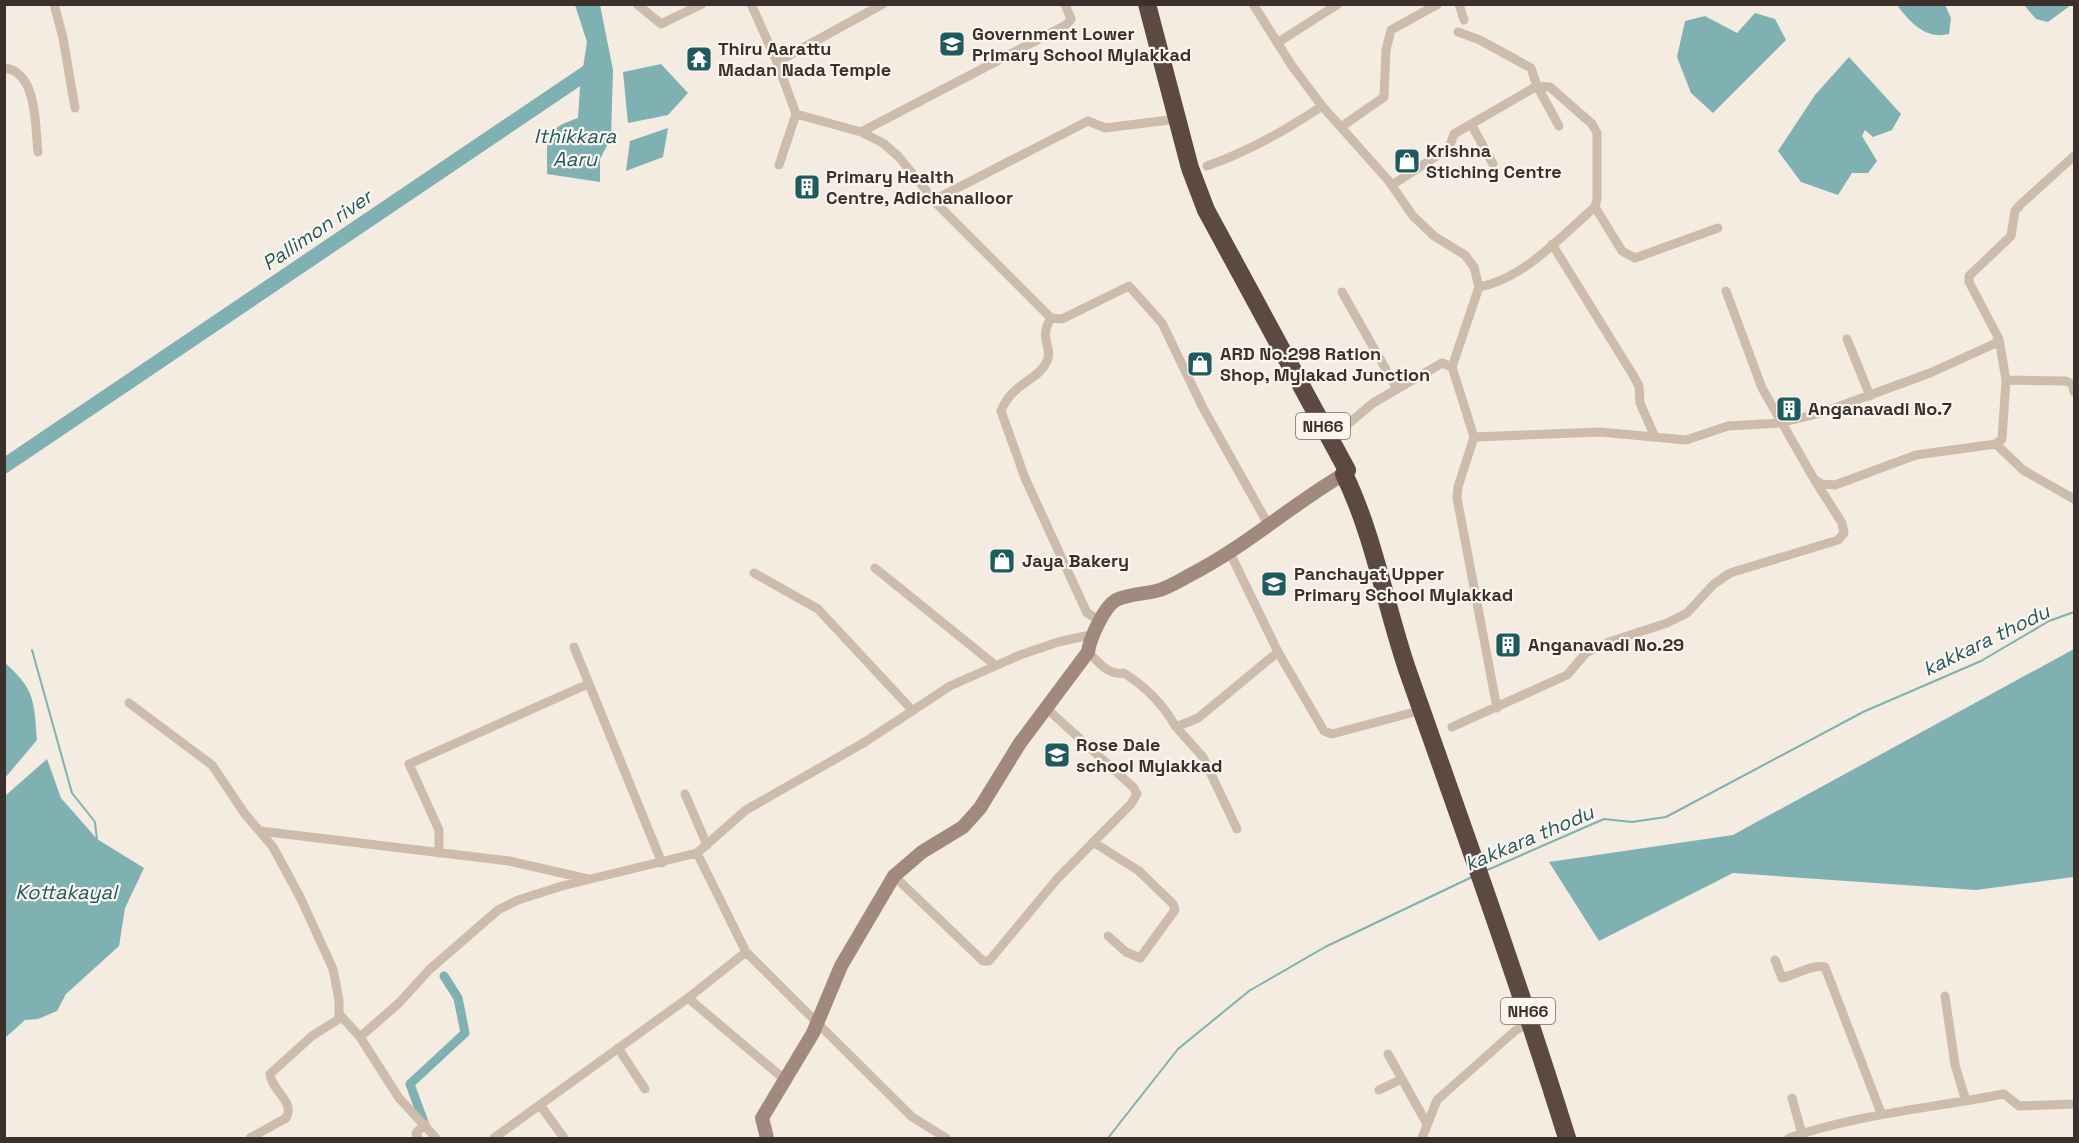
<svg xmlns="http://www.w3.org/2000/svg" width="2079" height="1143" font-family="'Space Grotesk',sans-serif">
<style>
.water{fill:#7fb0b2}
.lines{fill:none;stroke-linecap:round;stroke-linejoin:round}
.stream{stroke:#7fb0b2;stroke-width:2}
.canal{stroke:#7fb0b2;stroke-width:9}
.river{stroke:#7fb0b2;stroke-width:15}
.street{stroke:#cdbbac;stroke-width:9}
.secondary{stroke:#a18a7d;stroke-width:14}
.highway{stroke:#5c4a42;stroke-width:18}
.labels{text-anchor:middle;stroke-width:4.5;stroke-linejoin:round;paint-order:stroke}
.shield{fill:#fbf5ee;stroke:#756b66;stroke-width:1.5}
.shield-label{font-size:16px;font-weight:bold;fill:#3b302b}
.poi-label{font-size:18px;font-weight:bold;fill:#3b302b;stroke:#fbf5ee;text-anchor:start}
.water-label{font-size:20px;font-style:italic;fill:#1f5a5e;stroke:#fbf5ee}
</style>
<rect width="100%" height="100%" fill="#f4ebe1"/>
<path class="water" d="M 575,5 L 600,5 L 613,70 L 611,138 L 600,159 L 600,182 L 547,174 C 548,137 541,131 578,118 L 580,87 L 587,42 Z
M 1897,5 L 1945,5 L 1951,18 L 1949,34 C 1925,40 1909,21 1897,5 Z
M 2024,5 L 2071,5 L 2048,22 L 2036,19 Z
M 1755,13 L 1775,19 L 1786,40 L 1713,113 L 1691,93 L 1677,57 L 1685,21 L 1705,16 L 1737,33 Z
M 1849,57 L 1901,114 L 1892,130 L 1873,137 L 1865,130 L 1862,136 L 1877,161 L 1868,173 L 1852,173 L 1838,195 L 1801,182 L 1778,151 L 1815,95 Z
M 661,64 L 688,93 L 668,115 L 628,123 L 623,72 Z
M 668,128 L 663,157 L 626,171 L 630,141 Z
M 2074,649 L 2074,877 L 1976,890 L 1733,873 L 1599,941 L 1549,862 L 1733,835 Z
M 4,662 C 35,689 34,701 37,740 L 5,778 Z
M 47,759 L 61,798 L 97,839 L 144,868 L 125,908 L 119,946 L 66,994 L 57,1011 L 38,1019 L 25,1020 L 5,1038 L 5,796 Z"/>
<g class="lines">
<path class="stream" d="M 32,650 L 72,793 L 95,822 L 97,840
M 1485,871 L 1604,819 L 1632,822 L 1666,817 L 1863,712 L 1981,661 L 2049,621 L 2074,612
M 1108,1138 L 1178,1049 L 1249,991 L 1325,947 L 1472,877"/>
<path class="canal" d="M 425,1125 L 410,1084 L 465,1033 L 458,998 L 444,976"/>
<path class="river" d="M 4,466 L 598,65"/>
<path class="street" d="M 54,4 L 63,38 L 75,108
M 637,4 L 661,24 L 702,4
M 751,4 L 777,62 L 796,114 L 779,165
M 1253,4 L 1292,66 L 1322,106 L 1388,180 L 1413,216 L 1434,236 L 1465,255 L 1474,267 L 1479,287 L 1452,367
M 1459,4 L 1464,20
M 1458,32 L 1480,40 L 1531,68 L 1537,86 L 1559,126
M 1277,43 L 1338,4
M 777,62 L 883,4
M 4,68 C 38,71 35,128 38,152
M 796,114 L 861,132 L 883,143 L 899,157 L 937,204 L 1051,318 L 1062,319 L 1129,286 L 1162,323 L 1203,408 L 1268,524
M 1471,124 L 1493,164
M 1341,127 L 1384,97 L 1386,50 L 1391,30 L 1438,4
M 861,132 L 1066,25 L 1071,19 L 1065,4
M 1207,166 C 1249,151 1285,131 1322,106
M 1392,185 L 1449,148 L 1454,134 L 1537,86 L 1550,87 L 1592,124 L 1597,133 L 1597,199 L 1595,207 C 1561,236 1524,279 1479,287
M 934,200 L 1088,121 L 1105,128 L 1177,119
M 1595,207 L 1622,251 L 1635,258 L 1718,228
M 1552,244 L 1633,375 L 1639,386 L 1640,403 L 1655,437
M 1726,291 L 1762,388 L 1814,479 L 1821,484 L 1835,485 L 1916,455 L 1996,444 L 2002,439 L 2006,380
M 1342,292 L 1397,389
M 1051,318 C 1037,340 1055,348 1046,363 C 1037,381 1012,383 1001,411 L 1025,478 L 1087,613 L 1101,621
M 1847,339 L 1870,396
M 1999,339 L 2006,380 L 2066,381 L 2072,384 L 2074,392
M 1341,430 L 1373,403 L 1442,363 L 1452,367 L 1474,437 L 1600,432 L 1686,440 L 1728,426 L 1780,423 L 1821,413 L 1930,373 L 1994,344 L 1999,339 L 1969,282 L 1969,276 L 2011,236 L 2015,211 L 2020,205 L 2074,156
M 1474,437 L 1458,487 L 1457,498 L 1497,708
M 1996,444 L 2023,470 L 2074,499
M 1230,553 L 1278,652 L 1324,731 L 1332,734 L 1422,710
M 875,568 L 995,665
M 754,573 L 818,609 L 912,710
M 574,647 L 662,863
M 1088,652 C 1099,662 1108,676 1124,673 C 1147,688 1162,703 1176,727
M 129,703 L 212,765 L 245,814 L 273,847 L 300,897 L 333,969 L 339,1000 L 339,1018
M 1452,727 L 1567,675 L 1586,653 L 1609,642 L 1667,623 L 1687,613 L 1714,584 L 1730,573 L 1838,540 L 1844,533 L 1842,523 L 1814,479
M 685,794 L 707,845
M 1237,829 L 1203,757 L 1176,727 L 1198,718 L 1278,652
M 260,831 L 509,861 L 588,879
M 1093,842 L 1139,871 L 1173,904 L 1175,910 L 1140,958 L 1126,952 L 1108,936
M 439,853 L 439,830 L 409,764 L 588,684
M 697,853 L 746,952 L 912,1117 L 946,1138
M 894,876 L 983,961 L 989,961 L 1057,879 L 1131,804 L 1137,794 L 1134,788 L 1045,707
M 1775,960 L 1782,978 C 1795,975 1812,964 1825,967 L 1881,1113
M 1945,996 L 1955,1065 L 1966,1101
M 688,998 L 784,1079
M 360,1037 L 399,1003 L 429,970 L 498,910 L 518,900 L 562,886 L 697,853 L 746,810 L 865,742 L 950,686 L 1020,655 L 1058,642 L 1090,635
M 618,1048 L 645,1089
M 1388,1054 L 1427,1124
M 1379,1090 L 1402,1079
M 1792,1098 L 1802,1134
M 540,1105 L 564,1138
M 250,1138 L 286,1118 C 296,1102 271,1090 270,1074 L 312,1036 L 342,1017 L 360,1037 L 399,1098 L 436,1138
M 418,1138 L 416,1133 L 425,1124
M 494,1138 L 688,998 L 746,952
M 1422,1138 L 1437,1100 L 1516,1030 L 1531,1023
M 1789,1138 C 1858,1114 1932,1108 2004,1094 L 2019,1106 L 2074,1104"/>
<path class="secondary" d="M 767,1138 L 762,1118 L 813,1033 L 841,966 L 894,876 L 922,852 L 963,827 L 980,808 L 1020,743 L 1088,652 C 1090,638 1104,607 1116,600 C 1129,594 1143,594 1156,591 C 1168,588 1179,581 1190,575 C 1245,547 1291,505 1344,474"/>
<path class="highway" d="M 1147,4 L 1190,168 L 1206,210 L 1347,470 L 1344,474 C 1374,536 1385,604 1407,669 C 1462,825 1518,980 1567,1138"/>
</g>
<defs>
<symbol id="school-square" viewBox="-11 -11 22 22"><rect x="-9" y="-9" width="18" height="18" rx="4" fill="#1f5a5e" stroke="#fbf5ee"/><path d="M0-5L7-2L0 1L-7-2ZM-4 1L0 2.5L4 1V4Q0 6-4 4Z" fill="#fff"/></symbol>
<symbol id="temple-square" viewBox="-11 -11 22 22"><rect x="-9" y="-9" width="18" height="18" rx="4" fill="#1f5a5e" stroke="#fbf5ee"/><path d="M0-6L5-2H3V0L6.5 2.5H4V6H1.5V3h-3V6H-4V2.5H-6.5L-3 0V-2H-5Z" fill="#fff"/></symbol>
<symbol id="shop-square" viewBox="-11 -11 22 22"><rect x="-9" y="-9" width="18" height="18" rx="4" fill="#1f5a5e" stroke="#fbf5ee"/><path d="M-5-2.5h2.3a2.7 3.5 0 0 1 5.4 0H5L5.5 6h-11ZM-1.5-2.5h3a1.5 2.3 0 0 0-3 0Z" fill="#fff"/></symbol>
<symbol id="building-square" viewBox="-11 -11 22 22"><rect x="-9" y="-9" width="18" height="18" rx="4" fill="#1f5a5e" stroke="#fbf5ee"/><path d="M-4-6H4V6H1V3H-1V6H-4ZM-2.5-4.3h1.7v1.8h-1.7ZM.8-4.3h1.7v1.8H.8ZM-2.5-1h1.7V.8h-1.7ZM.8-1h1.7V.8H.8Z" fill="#fff"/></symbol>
</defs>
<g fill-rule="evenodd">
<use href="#school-square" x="937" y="29" width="30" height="30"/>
<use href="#temple-square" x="684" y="44" width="30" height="30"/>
<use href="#shop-square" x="1392" y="146" width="30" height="30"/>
<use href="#building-square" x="792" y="172" width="30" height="30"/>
<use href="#shop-square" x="1185" y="349" width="30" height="30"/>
<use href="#building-square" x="1774" y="394" width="30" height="30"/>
<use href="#shop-square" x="987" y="546" width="30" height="30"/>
<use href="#school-square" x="1259" y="569" width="30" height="30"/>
<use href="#building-square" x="1493" y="630" width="30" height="30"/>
<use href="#school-square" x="1042" y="740" width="30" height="30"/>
</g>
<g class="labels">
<g class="shield">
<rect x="1296" y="413" width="54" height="26" rx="4.5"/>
<rect x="1501" y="998" width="54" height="26" rx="4.5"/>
</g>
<g class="shield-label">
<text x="1323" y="432">NH66</text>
<text x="1528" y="1017">NH66</text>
</g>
<g class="poi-label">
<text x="972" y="40">Government Lower<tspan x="972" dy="21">Primary School Mylakkad</tspan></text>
<text x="718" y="55">Thiru Aarattu<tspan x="718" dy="21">Madan Nada Temple</tspan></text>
<text x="1426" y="157">Krishna<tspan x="1426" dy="21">Stiching Centre</tspan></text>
<text x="826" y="183">Primary Health<tspan x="826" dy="21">Centre, Adichanalloor</tspan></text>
<text x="1220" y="360">ARD No.298 Ration<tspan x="1220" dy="21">Shop, Mylakad Junction</tspan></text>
<text x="1808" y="415">Anganavadi No.7</text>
<text x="1022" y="567">Jaya Bakery</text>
<text x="1294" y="580">Panchayat Upper<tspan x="1294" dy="21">Primary School Mylakkad</tspan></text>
<text x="1528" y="651">Anganavadi No.29</text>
<text x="1076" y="751">Rose Dale<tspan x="1076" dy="21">school Mylakkad</tspan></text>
</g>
<g class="water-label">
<text x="575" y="143">Ithikkara<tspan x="575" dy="23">Aaru</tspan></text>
<text transform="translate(317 230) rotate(-34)" y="7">Pallimon river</text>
<text transform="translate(1986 640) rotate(-26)" y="7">kakkara thodu</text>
<text transform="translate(1529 838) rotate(-23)" y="7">kakkara thodu</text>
<text x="66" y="899">Kottakayal</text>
</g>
</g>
<rect width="2079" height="1143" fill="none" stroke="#3b302b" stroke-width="12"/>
</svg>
